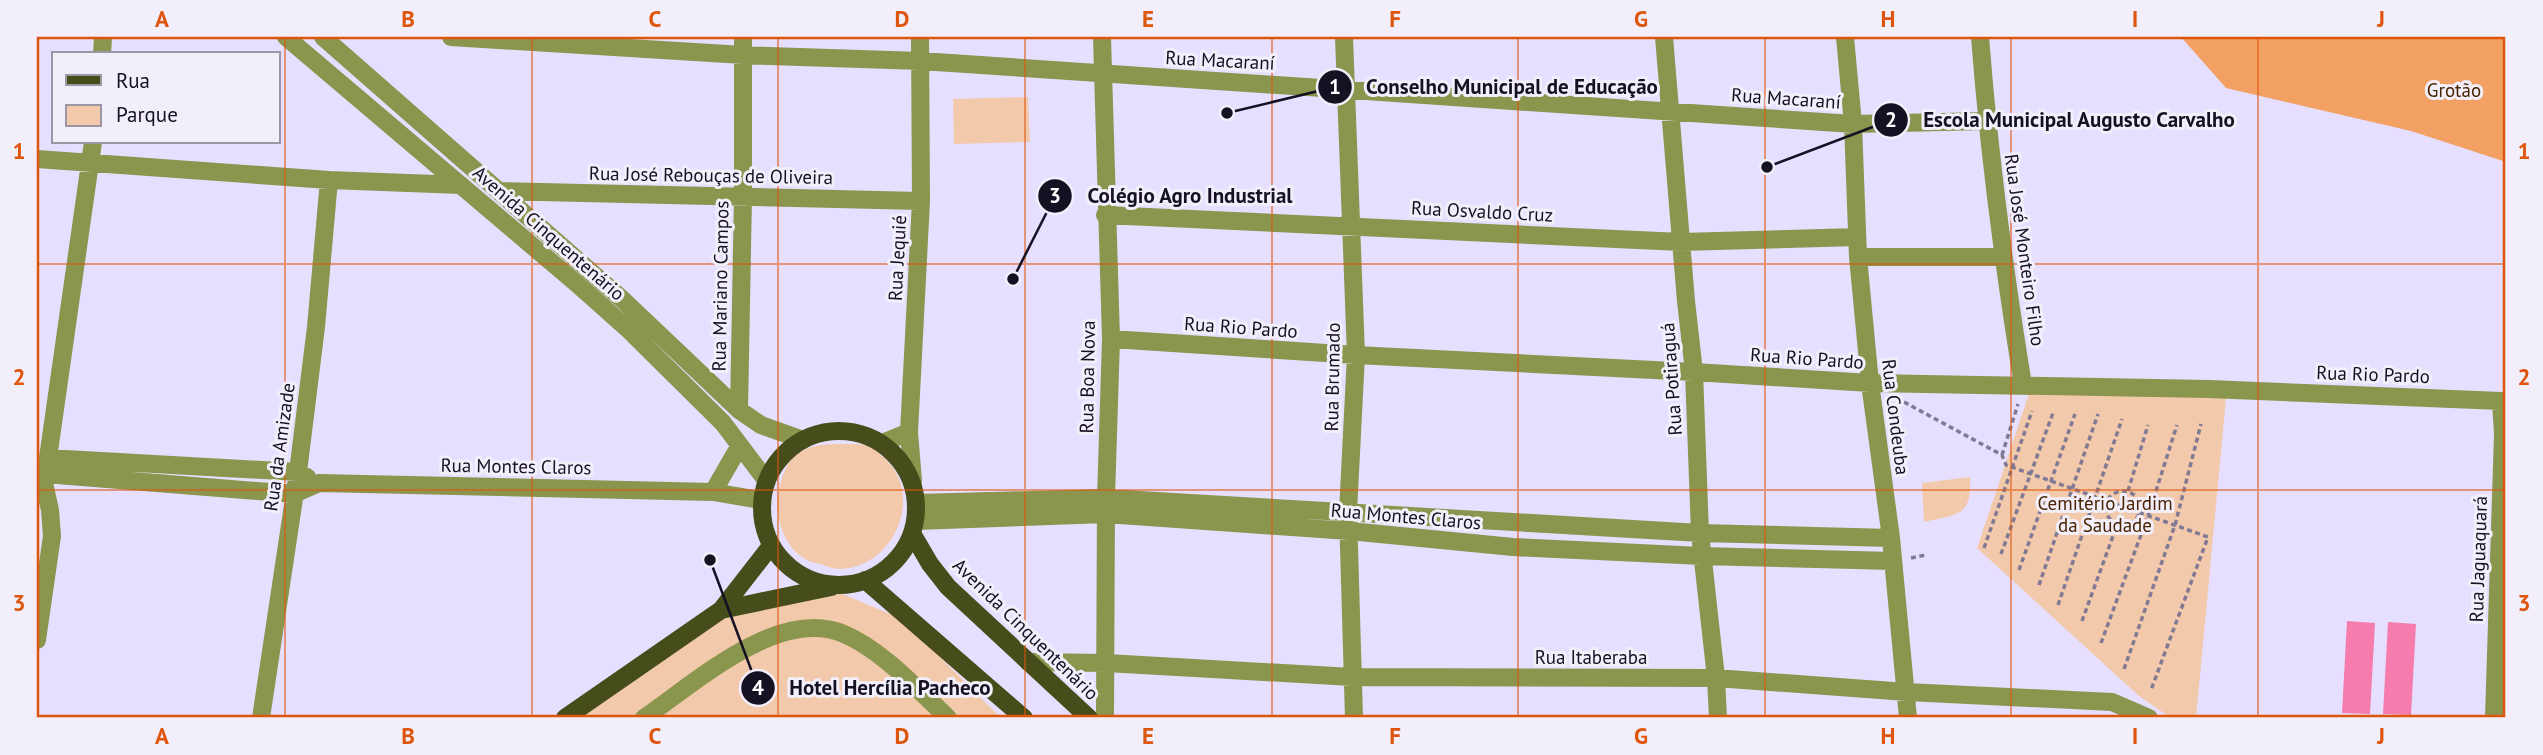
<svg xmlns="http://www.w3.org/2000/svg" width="2543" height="755" font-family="'PT Sans',sans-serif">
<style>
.green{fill:#f3c9ac}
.forest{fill:#f2a063}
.water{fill:#f57cac}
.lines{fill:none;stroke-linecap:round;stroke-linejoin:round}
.path{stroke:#817a94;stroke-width:3.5;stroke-dasharray:5 3.5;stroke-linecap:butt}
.minor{stroke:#8a954d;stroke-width:18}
.major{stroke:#464d1a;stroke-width:18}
.grid{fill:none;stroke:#de550d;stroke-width:2;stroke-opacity:0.55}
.labels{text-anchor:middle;stroke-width:6;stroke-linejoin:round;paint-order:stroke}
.street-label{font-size:19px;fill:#161023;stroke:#f2effa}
.park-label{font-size:19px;fill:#4a2300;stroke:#f2effa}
.leader{fill:none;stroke:#161023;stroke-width:2.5}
.callout-dot{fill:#161023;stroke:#f2effa;stroke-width:2.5}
.mark-label{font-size:21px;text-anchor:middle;font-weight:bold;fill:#fff}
.callout-label{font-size:21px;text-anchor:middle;font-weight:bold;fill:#161023;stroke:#f2effa;stroke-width:6;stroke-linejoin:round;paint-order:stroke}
.neatline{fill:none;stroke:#de550d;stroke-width:2.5}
.grid-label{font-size:23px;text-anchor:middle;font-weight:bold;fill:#de550d}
</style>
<rect width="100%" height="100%" fill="#e6dfff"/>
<path class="green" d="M 1028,97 L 1030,142 L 954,144 L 953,99 Z
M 2032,385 L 2227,388 L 2196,718 L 2171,718 L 2139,696 L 1977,548 Z
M 844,444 C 852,444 863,444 870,446 C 875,448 879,454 883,457 C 926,493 895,569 838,569 C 834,569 827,566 823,565 C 818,563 812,563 807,560 C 780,546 772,507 781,481 C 784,471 789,460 797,454 C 811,444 828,444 844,444 Z
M 1970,477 C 1972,517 1958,514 1924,522 L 1922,483 Z
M 833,590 L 902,619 L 1001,718 L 577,718 L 731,607 Z"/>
<path class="forest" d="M 2181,37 L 2506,37 L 2506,162 L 2411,131 L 2226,88 Z"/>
<path class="water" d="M 2347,621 L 2375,623 L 2370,714 L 2342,713 Z
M 2388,622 L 2416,624 L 2411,715 L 2383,714 Z"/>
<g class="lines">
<path class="path" d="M 1904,402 L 2002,455 L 2006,465 L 2208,537 L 2151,690
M 2002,455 L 2018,404
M2106 508a17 17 0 1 1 34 0a17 17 0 1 1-34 0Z
M 2128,491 L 2148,425
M 1984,548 L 2032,411
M 2001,554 L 2053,413
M 1911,558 L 1926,555
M 2019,570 L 2075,414
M 2039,585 L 2098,414
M 2058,605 L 2122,419
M 2082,621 L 2117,525
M 2101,643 L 2148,516 L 2177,425
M 2124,669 L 2175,525 L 2201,424"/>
<path class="minor" d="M 286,37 L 576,283 L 629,330 L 723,423 L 766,480
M 323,37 L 623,300 L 739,410 L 761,425 L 803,440
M 451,37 L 743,55 L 921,61 L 1853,124 L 1987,121
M 1102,37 L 1111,339 L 1106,498 L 1105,718
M 1344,37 L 1356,355 L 1348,512 L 1354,718
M 1664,37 L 1686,301 L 1694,372 L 1700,533 L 1716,678 L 1718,718
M 1845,37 L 1853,124 L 1858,257 L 1870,383 L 1891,538 L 1908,718
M 1980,37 C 1989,154 2004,269 2023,385
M 102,54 L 103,37
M 37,159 L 329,180 L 461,185
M 500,191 L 921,201
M 1105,215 L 1681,242 L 1857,237
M 1858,257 L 2002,257
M 1111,339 L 1356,355 L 1694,372 L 1870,383 L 2209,389 L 2501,401 L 2503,434 L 2494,718
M 739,410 L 743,196 L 743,37
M 882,443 L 909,432
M 48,458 L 298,472 L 307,477
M 45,474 L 294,494 L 319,483 L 713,492 L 760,500
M 913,481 L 909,432 L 921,201 L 920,37
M 713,492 L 739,447
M 37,495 L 44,483 L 48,458 L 93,142
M 917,503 L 1106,498 L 1700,533 L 1891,538
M 917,521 L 1106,514 L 1349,531 L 1513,547 L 1702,556 L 1893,561
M 37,640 L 52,536 L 50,510 L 44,483
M 1028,662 L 1107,663 L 1352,677 L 1716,678 L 1907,692 L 2112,702 L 2149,718
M 261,718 L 298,472 L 316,327 L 329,180
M 644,718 C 695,683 779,606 844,634 C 882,650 918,690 948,718"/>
<path class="major" d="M762 508a77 77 0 1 1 154 0a77 77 0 1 1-154 0Z
M 913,535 L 930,564 L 948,587 L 1089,718
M 865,580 L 1024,718
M 721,610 L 831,587
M 565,718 L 721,610 L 770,547"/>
</g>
<path class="grid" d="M 285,37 L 285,718M 532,37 L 532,718M 778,37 L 778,718M 1025,37 L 1025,718M 1272,37 L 1272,718M 1518,37 L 1518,718M 1765,37 L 1765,718M 2011,37 L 2011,718M 2258,37 L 2258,718M 37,264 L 2506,264M 37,490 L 2506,490"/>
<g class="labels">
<g class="street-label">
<text transform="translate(1220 60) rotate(3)" y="7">Rua Macaraní</text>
<text transform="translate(1786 98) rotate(4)" y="7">Rua Macaraní</text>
<text transform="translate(711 175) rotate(1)" y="7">Rua José Rebouças de Oliveira</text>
<text transform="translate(1482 211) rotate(3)" y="7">Rua Osvaldo Cruz</text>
<text transform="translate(549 233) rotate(41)" y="7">Avenida Cinquentenário</text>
<text transform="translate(2025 250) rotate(82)" y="7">Rua José Monteiro Filho</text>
<text transform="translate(897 258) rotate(-87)" y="7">Rua Jequié</text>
<text transform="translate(720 286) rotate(-89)" y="7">Rua Mariano Campos</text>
<text transform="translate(1241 327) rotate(4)" y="7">Rua Rio Pardo</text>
<text transform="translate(1807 358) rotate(4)" y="7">Rua Rio Pardo</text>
<text transform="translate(2373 374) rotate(2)" y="7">Rua Rio Pardo</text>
<text transform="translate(1087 377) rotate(-89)" y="7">Rua Boa Nova</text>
<text transform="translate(1332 377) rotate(-89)" y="7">Rua Brumado</text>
<text transform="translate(1671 379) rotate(-94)" y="7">Rua Potiraguá</text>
<text transform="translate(1896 417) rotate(83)" y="7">Rua Condeuba</text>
<text transform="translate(279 447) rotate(-82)" y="7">Rua da Amizade</text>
<text transform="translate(516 466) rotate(1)" y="7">Rua Montes Claros</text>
<text transform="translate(1406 516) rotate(5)" y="7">Rua Montes Claros</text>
<text transform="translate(2478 559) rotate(-88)" y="7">Rua Jaguaquará</text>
<text transform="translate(1026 629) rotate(44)" y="7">Avenida Cinquentenário</text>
<text x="1591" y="664">Rua Itaberaba</text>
</g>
<g class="park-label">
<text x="2454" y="97">Grotão</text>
<text x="2105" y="510">Cemitério Jardim<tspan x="2105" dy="22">da Saudade</tspan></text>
</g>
</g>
<path class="leader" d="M1227 113L1335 87M1767 167L1891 120M1013 279L1055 196M710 560L758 688"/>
<g class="callout-dot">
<circle cx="1227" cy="113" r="7"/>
<circle cx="1767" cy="167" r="7"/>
<circle cx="1013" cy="279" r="7"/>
<circle cx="710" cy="560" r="7"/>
<circle cx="1335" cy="87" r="18"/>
<circle cx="1891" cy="120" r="18"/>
<circle cx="1055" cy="196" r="18"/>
<circle cx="758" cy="688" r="18"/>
</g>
<g class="mark-label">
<text x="1335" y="94">1</text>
<text x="1891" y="127">2</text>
<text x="1055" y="203">3</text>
<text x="758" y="695">4</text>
</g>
<g class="callout-label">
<text x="1512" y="94">Conselho Municipal de Educação</text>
<text x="2079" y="127">Escola Municipal Augusto Carvalho</text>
<text x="1190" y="203">Colégio Agro Industrial</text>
<text x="890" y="695">Hotel Hercília Pacheco</text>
</g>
<rect width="2543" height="755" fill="none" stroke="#f2effa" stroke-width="77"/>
<rect x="52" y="52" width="228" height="91" fill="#f2effa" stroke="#9a96a4" stroke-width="2"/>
<rect x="66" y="75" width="35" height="10" fill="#464d1a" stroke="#9a96a4" stroke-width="2"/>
<text x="116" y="88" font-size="21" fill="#161023">Rua</text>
<rect x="66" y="105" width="35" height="21" fill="#f3c9ac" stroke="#9a96a4" stroke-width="2"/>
<text x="116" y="122" font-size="21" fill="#161023">Parque</text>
<rect x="38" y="38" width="2466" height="678" class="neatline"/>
<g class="grid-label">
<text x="162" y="27">A</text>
<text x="408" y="27">B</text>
<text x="655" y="27">C</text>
<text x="902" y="27">D</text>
<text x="1148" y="27">E</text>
<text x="1395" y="27">F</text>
<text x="1641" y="27">G</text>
<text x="1888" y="27">H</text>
<text x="2135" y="27">I</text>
<text x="2381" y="27">J</text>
<text x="19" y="159">1</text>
<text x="2524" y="159">1</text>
<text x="19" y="385">2</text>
<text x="2524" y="385">2</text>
<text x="19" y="611">3</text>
<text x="2524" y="611">3</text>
<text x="162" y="744">A</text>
<text x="408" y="744">B</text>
<text x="655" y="744">C</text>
<text x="902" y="744">D</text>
<text x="1148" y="744">E</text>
<text x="1395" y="744">F</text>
<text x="1641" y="744">G</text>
<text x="1888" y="744">H</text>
<text x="2135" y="744">I</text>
<text x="2381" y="744">J</text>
</g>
</svg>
